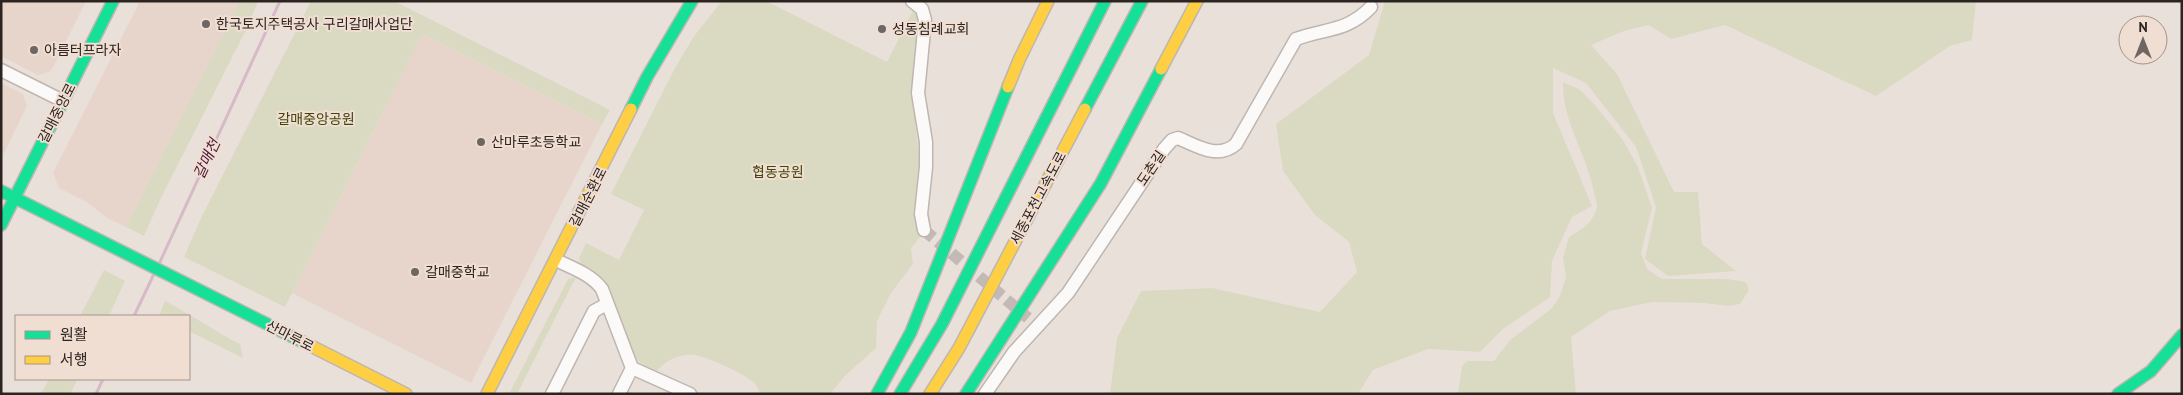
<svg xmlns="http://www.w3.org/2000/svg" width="2183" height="395" font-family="'PT Sans','Noto Sans KR',sans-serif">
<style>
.built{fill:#e7d4ca}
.green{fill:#dadac3}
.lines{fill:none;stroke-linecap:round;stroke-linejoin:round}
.stream{stroke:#d6bac6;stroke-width:3}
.street-tunnel{stroke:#c4bab5;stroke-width:12;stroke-dasharray:12 6;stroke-linecap:butt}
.street-casing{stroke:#bdb6b1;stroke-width:15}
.fast-casing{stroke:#bdb6b1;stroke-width:14}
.slow-casing{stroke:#bdb6b1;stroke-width:14}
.street{stroke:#fcfaf9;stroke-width:12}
.fast{stroke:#16e098;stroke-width:11}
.slow{stroke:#ffcf43;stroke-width:11}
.poi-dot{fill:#6e6662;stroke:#f1ded3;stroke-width:2}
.labels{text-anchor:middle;stroke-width:4;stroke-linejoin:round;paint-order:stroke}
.poi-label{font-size:14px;fill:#2c2421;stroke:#f1ded3;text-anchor:start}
.street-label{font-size:14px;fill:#2c2421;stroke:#f1ded3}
.park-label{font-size:14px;fill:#3f470a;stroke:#f1ded3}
.water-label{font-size:15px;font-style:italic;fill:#471936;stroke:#f1ded3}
</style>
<rect width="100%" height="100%" fill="#eae0da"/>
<path class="built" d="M 1,1 L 86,1 L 51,71 L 38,75 L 1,56 Z
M 140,1 L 240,1 L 126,227 L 107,218 L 87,202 L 59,188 L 53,173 Z
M 422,34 L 602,124 L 471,383 L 292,293 Z
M 1,83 L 23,94 L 27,106 L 4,153 L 1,154 Z"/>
<path class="green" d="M 240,1 L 258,1 L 249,24 L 161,198 L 144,236 L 126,227 Z
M 311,1 L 394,1 L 610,110 L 602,124 L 422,34 L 285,307 L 184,257 L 201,218 Z
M 722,1 L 766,1 L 887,62 L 913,10 L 920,20 L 913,100 L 919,160 L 914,215 L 915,225 L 921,236 L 911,248 L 913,264 L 891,293 L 877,321 L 876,348 L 845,376 L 830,394 L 760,394 C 758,388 756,384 752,381 C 744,374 705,356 694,355 C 683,353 662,361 657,372 L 640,363 L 634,355 L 604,282 L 598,274 L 581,265 L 579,258 L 586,243 L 619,260 L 644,210 L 611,194 L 675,68 L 694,36 Z
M 1385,1 L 1976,1 L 1972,40 L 1950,46 L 1876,96 L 1725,25 L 1671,39 L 1649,25 L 1624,31 L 1591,45 L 1617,74 L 1674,192 L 1698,192 L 1702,244 L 1736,271 L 1668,276 L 1645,259 L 1656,207 L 1636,147 L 1586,83 L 1553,68 L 1553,113 L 1592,206 L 1572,217 L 1552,261 L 1550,297 L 1503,329 L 1480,352 L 1428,349 L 1373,370 L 1358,394 L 1110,394 L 1117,338 L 1141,291 L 1212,288 L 1320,312 L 1357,272 L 1349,242 L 1315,215 L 1283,171 L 1276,124 L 1369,55 Z
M 1563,82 L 1579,89 L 1595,105 L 1623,140 L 1638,167 L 1652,208 L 1641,253 L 1647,269 L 1662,279 L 1727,279 L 1746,282 L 1749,290 L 1740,304 L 1728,306 L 1705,303 L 1652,302 L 1610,311 L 1571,337 L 1576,394 L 1458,394 L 1462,366 L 1467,361 L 1494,361 L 1510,340 L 1551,309 L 1560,296 L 1566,277 L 1563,257 L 1569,237 C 1581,230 1594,222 1597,207 C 1597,202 1594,193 1593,188 C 1585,151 1562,121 1563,82 Z
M 104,270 L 125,281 L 109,316 L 80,316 Z
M 576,277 L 517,394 L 509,394 L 568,279 Z
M 165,301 C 191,314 214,331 240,344 L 243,358 L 189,331 L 189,316 L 159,316 Z
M 49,379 L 78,379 L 70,394 L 41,394 Z"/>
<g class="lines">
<path class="stream" d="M 159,264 L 280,1
M 134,316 L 154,274
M 96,394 L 103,379"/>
<path class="street-tunnel" d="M 924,230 L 1028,318"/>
<defs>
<path id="street" d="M 912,1 L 922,9 L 925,20 L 918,93 L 926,142 L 926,167 L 921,214 L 924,230
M 1,70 L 63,101
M 556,260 C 572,268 591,274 602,289 L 632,368 L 690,394
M 552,394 L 594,311 L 607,304
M 619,394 L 632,368
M 985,394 L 1014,352 L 1068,293 L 1164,149 L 1172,140 L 1178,138 C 1197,146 1218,160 1236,144 L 1296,39 C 1326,28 1347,32 1371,7"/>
<path id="fast" d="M 631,109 L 647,77 L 692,1
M 1085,109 L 1142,1
M 1,191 L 305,343
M 1,225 L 113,1
M 877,394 L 911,332 L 1008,87
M 900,394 L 942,324 L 1105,1
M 966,394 L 1101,183 L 1161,69
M 2118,394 L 2151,371 L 2182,335"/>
<path id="slow" d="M 1161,69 L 1197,1
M 1008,87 L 1019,60 L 1048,1
M 305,343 L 406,394
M 487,394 L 631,109
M 930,394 L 959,348 L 1085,109"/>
</defs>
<use href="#street" class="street-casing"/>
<use href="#fast" class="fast-casing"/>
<use href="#slow" class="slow-casing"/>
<use href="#street" class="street"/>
<use href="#fast" class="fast"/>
<use href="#slow" class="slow"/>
</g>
<g class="poi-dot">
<circle cx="206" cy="24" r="5"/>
<circle cx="882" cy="29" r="5"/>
<circle cx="34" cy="50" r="5"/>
<circle cx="481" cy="142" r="5"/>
<circle cx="415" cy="272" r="5"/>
</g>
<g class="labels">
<g class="poi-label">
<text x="216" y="29">한국토지주택공사 구리갈매사업단</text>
<text x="892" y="34">성동침례교회</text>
<text x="44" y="55">아름터프라자</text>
<text x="491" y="147">산마루초등학교</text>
<text x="425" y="277">갈매중학교</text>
</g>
<g class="street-label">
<text transform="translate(57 113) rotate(-63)" y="5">갈매중앙로</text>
<text transform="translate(1151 168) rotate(-56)" y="5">도촌길</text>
<text transform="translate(588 197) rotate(-63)" y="5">갈매순환로</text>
<text transform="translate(1038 198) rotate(-62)" y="5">세종포천고속도로</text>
<text transform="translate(290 336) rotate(27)" y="5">산마루로</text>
</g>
<g class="park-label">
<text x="316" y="124">갈매중앙공원</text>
<text x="778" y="177">협동공원</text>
</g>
<g class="water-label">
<text transform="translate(207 159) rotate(-65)" y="5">갈매천</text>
</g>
</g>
<rect width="2183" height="395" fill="none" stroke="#2c2421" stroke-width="5"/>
<rect x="15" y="315" width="175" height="65" fill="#f1ded3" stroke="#a2948c"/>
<rect x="25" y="331" width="25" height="8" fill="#16e098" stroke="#a2948c"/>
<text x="60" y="340" font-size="15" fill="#2c2421">원활</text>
<rect x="25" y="356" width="25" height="8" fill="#ffcf43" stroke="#a2948c"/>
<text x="60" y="365" font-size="15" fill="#2c2421">서행</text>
<g transform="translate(2143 40)"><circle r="24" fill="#f1ded3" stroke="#a2948c"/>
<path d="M0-4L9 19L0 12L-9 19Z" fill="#6e6662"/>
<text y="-8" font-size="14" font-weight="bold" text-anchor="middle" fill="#2c2421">N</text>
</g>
</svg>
